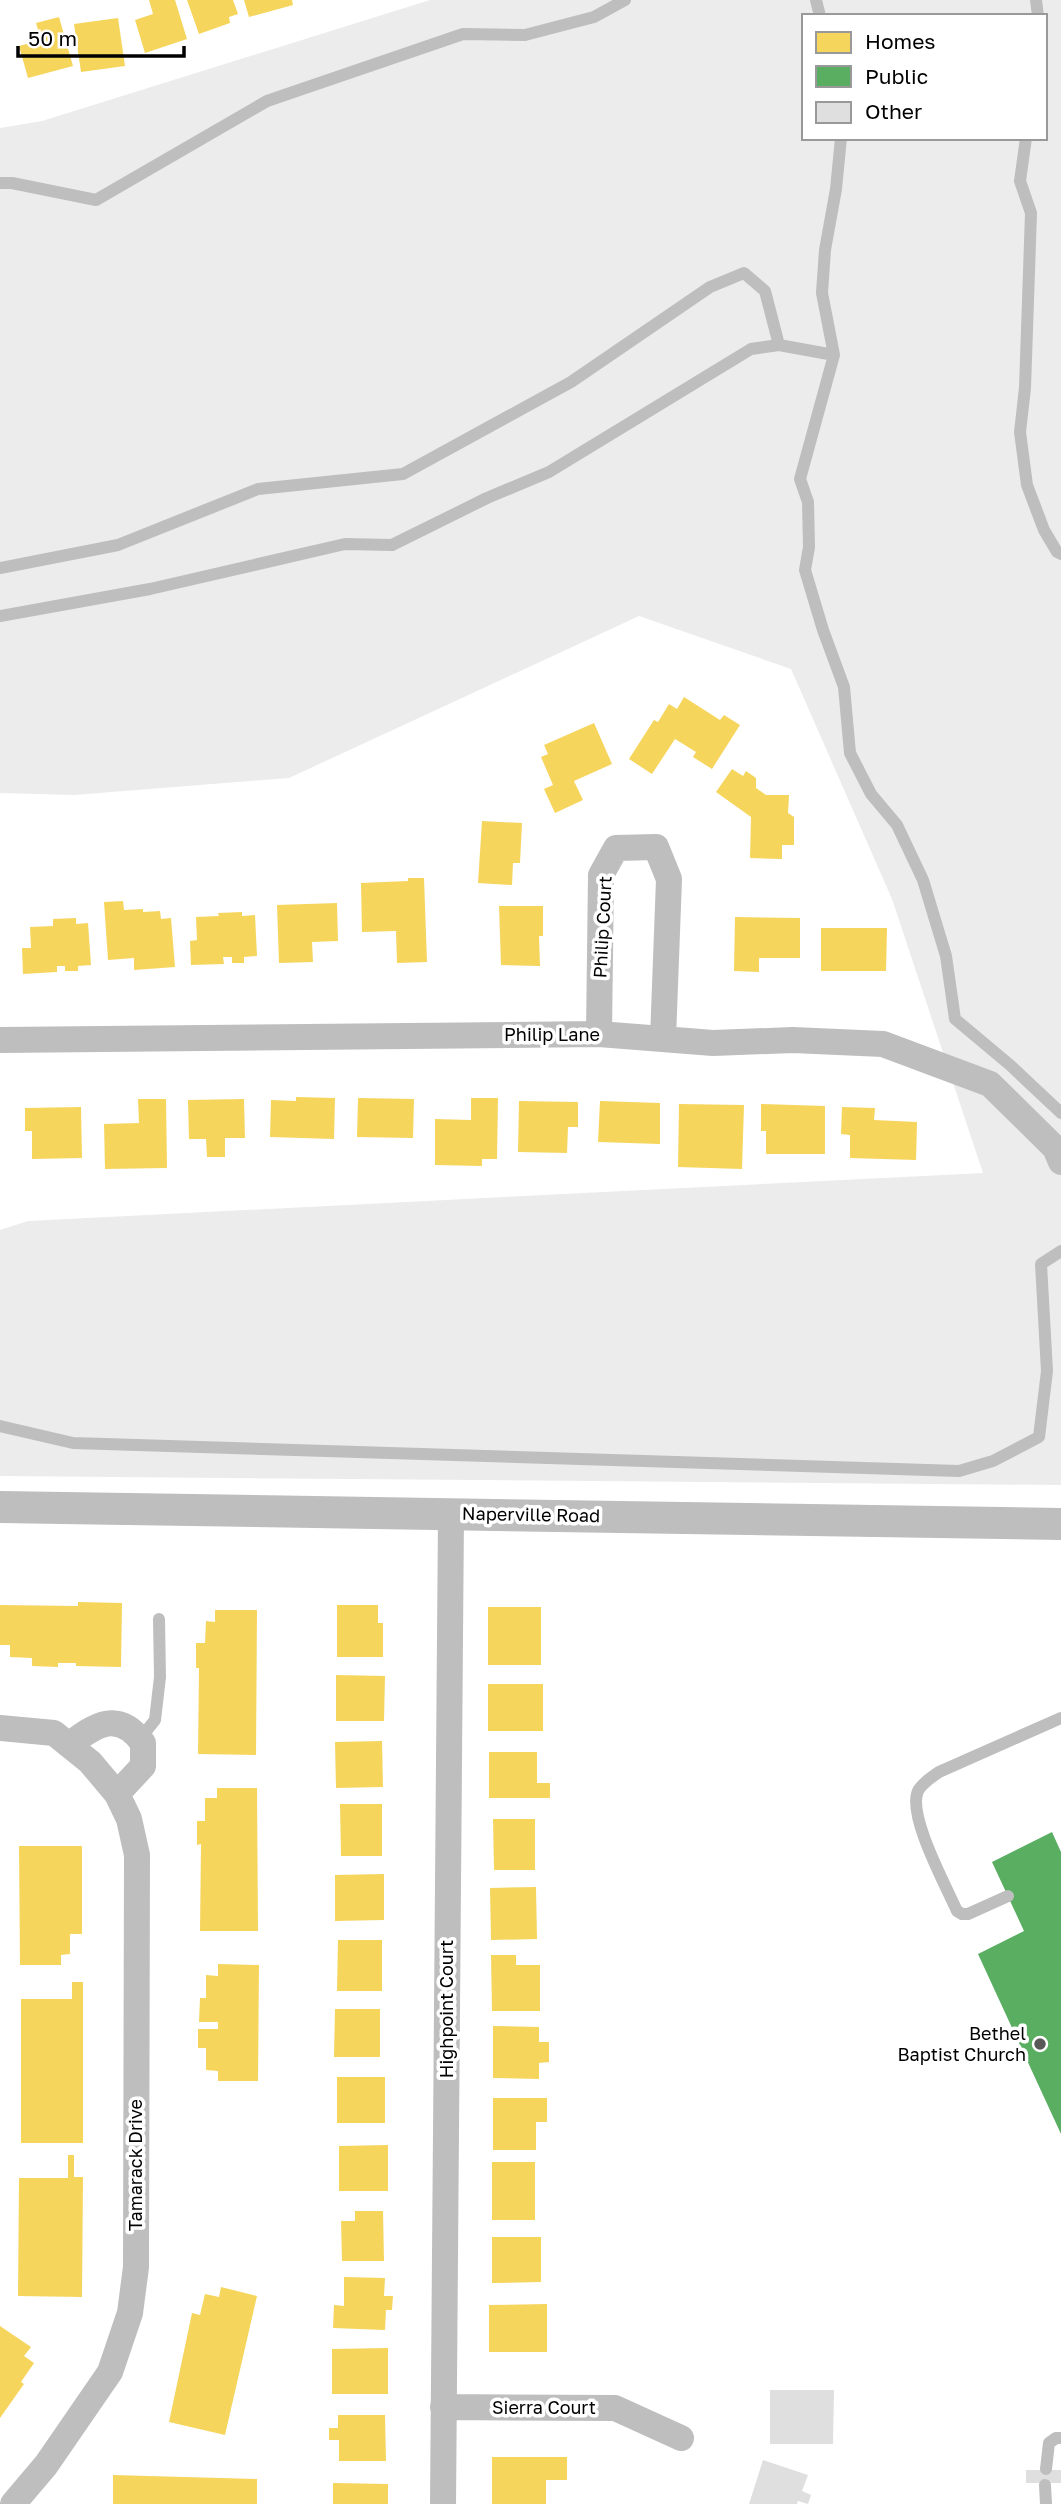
<svg xmlns="http://www.w3.org/2000/svg" width="1061" height="2504" font-family="'Golos Text',sans-serif">
<style>
.green{fill:#ececec;fill-rule:evenodd}
.homes{fill:#f6d55c}
.public{fill:#5aae61}
.building{fill:#dfdfdf}
.lines{fill:none;stroke-linecap:round;stroke-linejoin:round}
.service{stroke:#bebebe;stroke-width:12}
.minor{stroke:#bebebe;stroke-width:26}
.tertiary{stroke:#bebebe;stroke-width:32}
.poi-dot{fill:#595959;stroke:#fff;stroke-width:2.5}
.labels{text-anchor:middle;stroke-width:7;stroke-linejoin:round;paint-order:stroke}
.street-label{font-size:18px;fill:#000;stroke:#fff}
.poi-label{font-size:18px;fill:#000;stroke:#fff;text-anchor:end}
</style>
<rect width="100%" height="100%" fill="#fff"/>
<path class="green" d="M 430,0 L 1061,0 L 1061,1485 L 0,1476 L 0,1230 L 28,1221 L 983,1173 L 892,899 L 791,669 L 639,616 L 289,778 L 74,795 L 0,793 L 0,128 L 42,121 ZM 804,16 L 1045,16 L 1045,138 L 804,138 Z"/>
<path class="homes" d="M 149,0 L 175,0 L 187,39 L 145,53 L 135,20 L 153,14 Z
M 187,0 L 233,0 L 238,14 L 229,17 L 230,23 L 199,34 Z
M 244,0 L 292,0 L 293,5 L 249,17 Z
M 59,17 L 73,66 L 28,78 L 19,46 L 41,40 L 36,23 Z
M 118,18 L 125,66 L 81,72 L 74,24 Z
M 684,697 L 720,720 L 724,715 L 740,725 L 712,769 L 693,757 L 696,752 L 675,739 L 652,774 L 629,759 L 654,720 L 658,722 L 669,704 L 677,709 Z
M 594,723 L 612,764 L 574,781 L 583,800 L 555,813 L 544,789 L 553,785 L 541,757 L 548,754 L 544,745 Z
M 732,769 L 743,776 L 746,771 L 756,778 L 756,788 L 766,795 L 789,795 L 788,813 L 794,817 L 794,845 L 782,845 L 782,859 L 750,858 L 751,817 L 716,792 Z
M 482,821 L 522,823 L 520,863 L 513,863 L 512,885 L 478,883 Z
M 408,878 L 424,878 L 427,962 L 397,963 L 396,931 L 362,932 L 361,883 L 408,881 Z
M 123,901 L 124,910 L 143,909 L 143,912 L 160,911 L 161,919 L 171,918 L 175,967 L 134,970 L 134,958 L 108,960 L 104,902 Z
M 337,903 L 338,941 L 312,942 L 313,962 L 279,963 L 277,905 Z
M 499,906 L 543,906 L 543,936 L 539,936 L 540,966 L 501,965 Z
M 242,912 L 242,916 L 255,915 L 257,956 L 244,957 L 244,963 L 232,963 L 232,957 L 223,957 L 224,964 L 191,965 L 190,941 L 197,940 L 196,917 L 219,916 L 218,913 Z
M 735,917 L 800,918 L 800,958 L 759,958 L 759,972 L 734,971 Z
M 76,918 L 76,924 L 88,923 L 91,965 L 78,966 L 78,971 L 65,971 L 65,966 L 57,966 L 57,972 L 23,974 L 22,948 L 31,948 L 30,927 L 53,926 L 53,919 Z
M 821,928 L 887,928 L 886,971 L 821,971 Z
M 296,1097 L 335,1098 L 334,1139 L 270,1137 L 271,1100 L 296,1101 Z
M 358,1098 L 414,1099 L 413,1138 L 357,1137 Z
M 471,1098 L 498,1098 L 497,1159 L 482,1159 L 482,1166 L 435,1165 L 435,1119 L 471,1120 Z
M 138,1099 L 166,1099 L 167,1168 L 105,1169 L 104,1124 L 139,1123 Z
M 244,1099 L 245,1138 L 225,1138 L 225,1157 L 207,1157 L 206,1139 L 189,1139 L 188,1100 Z
M 519,1101 L 578,1102 L 578,1127 L 568,1127 L 567,1153 L 518,1152 Z
M 600,1101 L 660,1103 L 660,1144 L 598,1142 Z
M 679,1104 L 744,1105 L 742,1169 L 678,1167 Z
M 761,1104 L 825,1106 L 825,1154 L 766,1154 L 766,1131 L 761,1131 Z
M 81,1107 L 82,1158 L 32,1159 L 32,1131 L 25,1131 L 25,1108 Z
M 842,1107 L 875,1108 L 874,1120 L 917,1122 L 916,1160 L 850,1158 L 850,1135 L 841,1134 Z
M 78,1602 L 122,1603 L 121,1667 L 76,1666 L 76,1663 L 58,1663 L 58,1667 L 32,1666 L 32,1658 L 10,1657 L 10,1645 L 0,1645 L 0,1605 L 78,1606 Z
M 337,1605 L 378,1605 L 378,1623 L 383,1623 L 383,1657 L 337,1657 Z
M 488,1607 L 541,1607 L 541,1665 L 488,1665 Z
M 215,1610 L 257,1610 L 256,1755 L 198,1754 L 199,1668 L 196,1668 L 196,1643 L 205,1643 L 206,1621 L 215,1622 Z
M 336,1675 L 385,1676 L 384,1721 L 336,1721 Z
M 488,1684 L 543,1684 L 543,1731 L 488,1731 Z
M 382,1741 L 383,1787 L 336,1788 L 335,1742 Z
M 489,1752 L 537,1752 L 537,1783 L 550,1783 L 550,1798 L 489,1798 Z
M 217,1788 L 257,1788 L 258,1931 L 200,1931 L 201,1844 L 197,1845 L 197,1821 L 205,1821 L 205,1798 L 217,1798 Z
M 340,1804 L 382,1804 L 382,1856 L 341,1856 Z
M 493,1819 L 535,1819 L 535,1870 L 494,1870 Z
M 19,1846 L 82,1846 L 82,1934 L 70,1934 L 70,1954 L 61,1955 L 61,1965 L 20,1965 Z
M 384,1874 L 384,1920 L 335,1921 L 335,1875 Z
M 536,1887 L 537,1939 L 491,1940 L 490,1888 Z
M 338,1940 L 382,1940 L 382,1991 L 337,1991 Z
M 491,1955 L 516,1955 L 516,1965 L 540,1965 L 540,2011 L 492,2011 Z
M 218,1964 L 259,1965 L 258,2081 L 218,2081 L 218,2071 L 206,2070 L 206,2048 L 198,2048 L 198,2029 L 218,2029 L 218,2022 L 199,2022 L 200,1998 L 206,1998 L 206,1975 L 218,1976 Z
M 72,1982 L 83,1982 L 83,2143 L 21,2143 L 21,1999 L 72,1999 Z
M 335,2009 L 380,2009 L 380,2057 L 334,2057 Z
M 493,2026 L 539,2027 L 539,2042 L 549,2042 L 549,2062 L 539,2063 L 539,2079 L 493,2078 Z
M 337,2077 L 385,2077 L 385,2123 L 337,2123 Z
M 493,2098 L 547,2098 L 547,2122 L 536,2122 L 536,2150 L 493,2150 Z
M 388,2145 L 388,2191 L 339,2191 L 339,2146 Z
M 68,2155 L 74,2155 L 74,2177 L 83,2177 L 82,2297 L 18,2296 L 19,2178 L 68,2178 Z
M 492,2162 L 535,2162 L 535,2220 L 492,2220 Z
M 355,2211 L 383,2211 L 384,2261 L 342,2261 L 341,2221 L 355,2221 Z
M 492,2237 L 541,2237 L 541,2282 L 492,2283 Z
M 344,2277 L 385,2278 L 384,2296 L 393,2296 L 392,2310 L 386,2310 L 385,2330 L 333,2328 L 334,2305 L 344,2306 Z
M 221,2287 L 257,2296 L 225,2435 L 169,2422 L 192,2313 L 200,2315 L 205,2294 L 219,2297 Z
M 547,2304 L 547,2352 L 489,2352 L 489,2305 Z
M 0,2326 L 31,2347 L 24,2356 L 34,2363 L 21,2382 L 24,2384 L 0,2418 Z
M 388,2348 L 388,2394 L 332,2394 L 332,2349 Z
M 338,2415 L 385,2415 L 386,2461 L 339,2461 L 339,2440 L 329,2440 L 329,2428 L 338,2428 Z
M 492,2457 L 567,2457 L 567,2480 L 546,2480 L 546,2504 L 492,2504 Z
M 113,2475 L 257,2479 L 257,2504 L 113,2504 Z
M 333,2483 L 388,2484 L 388,2504 L 333,2504 Z"/>
<path class="public" d="M 1052,1832 L 1061,1852 L 1061,2134 L 978,1954 L 1024,1931 L 992,1862 Z"/>
<path class="building" d="M 770,2390 L 834,2390 L 833,2444 L 770,2444 Z
M 763,2460 L 808,2475 L 802,2491 L 811,2495 L 808,2504 L 798,2501 L 797,2504 L 749,2504 Z
M 1026,2470 L 1061,2470 L 1061,2483 L 1026,2483 Z"/>
<g class="lines">
<path class="service" d="M 816,0 L 820,16
M 1036,0 L 1038,16
M 1026,138 L 1020,181 L 1031,213 L 1025,388 L 1020,432 L 1027,485 L 1044,530 L 1057,552 L 1061,554
M 0,183 L 12,183 L 96,200 L 267,101 L 463,34 L 525,35 L 594,17 L 625,0
M 834,355 L 800,479 L 808,502 L 809,547 L 805,570 L 823,630 L 844,687 L 850,753 L 871,794 L 897,825 L 923,880 L 946,956 L 955,1019 L 1010,1065 L 1061,1113
M 0,568 L 118,545 L 258,489 L 403,474 L 571,382 L 710,287 L 744,273 L 765,291 L 779,345
M 0,616 L 150,589 L 345,544 L 392,545 L 487,498 L 549,472 L 751,349 L 779,345 L 834,355 L 822,293 L 825,250 L 836,189 L 841,138
M 0,1426 L 73,1443 L 959,1471 L 993,1461 L 1039,1437 L 1047,1371 L 1041,1264 L 1061,1251
M 140,1739 L 155,1720 L 160,1677 L 159,1619
M 1008,1896 L 968,1914 L 962,1914 L 957,1911 C 946,1886 907,1815 918,1791 C 922,1783 932,1777 939,1772 L 1061,1718
M 1046,2469 L 1049,2443 L 1056,2438 L 1061,2438
M 1045,2485 L 1046,2504"/>
<path class="minor" d="M 599,1034 L 601,875 L 616,848 L 656,847 L 669,879 L 663,1039
M 0,1040 L 599,1034 L 713,1043 L 793,1040 L 883,1044 L 990,1084 L 1055,1148 L 1061,1162
M 0,1728 L 54,1733 L 90,1762 L 117,1794 L 129,1819 L 137,1855 L 136,2267 L 130,2313 L 110,2372 L 46,2465 L 13,2504
M 69,1745 C 95,1725 118,1709 143,1743 L 143,1766 L 117,1794
M 443,2407 L 615,2408 L 681,2438
M 443,2504 L 451,1514"/>
<path class="tertiary" d="M 0,1507 L 1061,1524"/>
</g>
<circle class="poi-dot" cx="1040" cy="2044" r="7"/>
<g class="labels">
<g class="street-label">
<text transform="translate(603 927) rotate(-87)" y="6">Philip Court</text>
<text x="552" y="1041">Philip Lane</text>
<text transform="translate(531 1515) rotate(1)" y="6">Naperville Road</text>
<text transform="translate(447 2009) rotate(-90)" y="6">Highpoint Court</text>
<text transform="translate(136 2165) rotate(-90)" y="6">Tamarack Drive</text>
<text x="544" y="2414">Sierra Court</text>
</g>
<g class="poi-label">
<text x="1026" y="2040">Bethel<tspan x="1026" dy="21">Baptist Church</tspan></text>
</g>
</g>
<rect x="802" y="14" width="245" height="126" fill="#ffffff" stroke="#999999" stroke-width="2"/>
<rect x="816" y="32" width="35" height="21" fill="#f6d55c" stroke="#999999" stroke-width="2"/>
<text x="865" y="49" font-size="21" fill="#000000">Homes</text>
<rect x="816" y="66" width="35" height="21" fill="#5aae61" stroke="#999999" stroke-width="2"/>
<text x="865" y="84" font-size="21" fill="#000000">Public</text>
<rect x="816" y="102" width="35" height="21" fill="#dfdfdf" stroke="#999999" stroke-width="2"/>
<text x="865" y="119" font-size="21" fill="#000000">Other</text>
<path d="M18 46v10h166v-10" fill="none" stroke="#000000" stroke-width="3.5"/>
<text x="28" y="46" font-size="21" fill="#000000" stroke="#ffffff" stroke-width="5" paint-order="stroke">50 m</text>
</svg>
